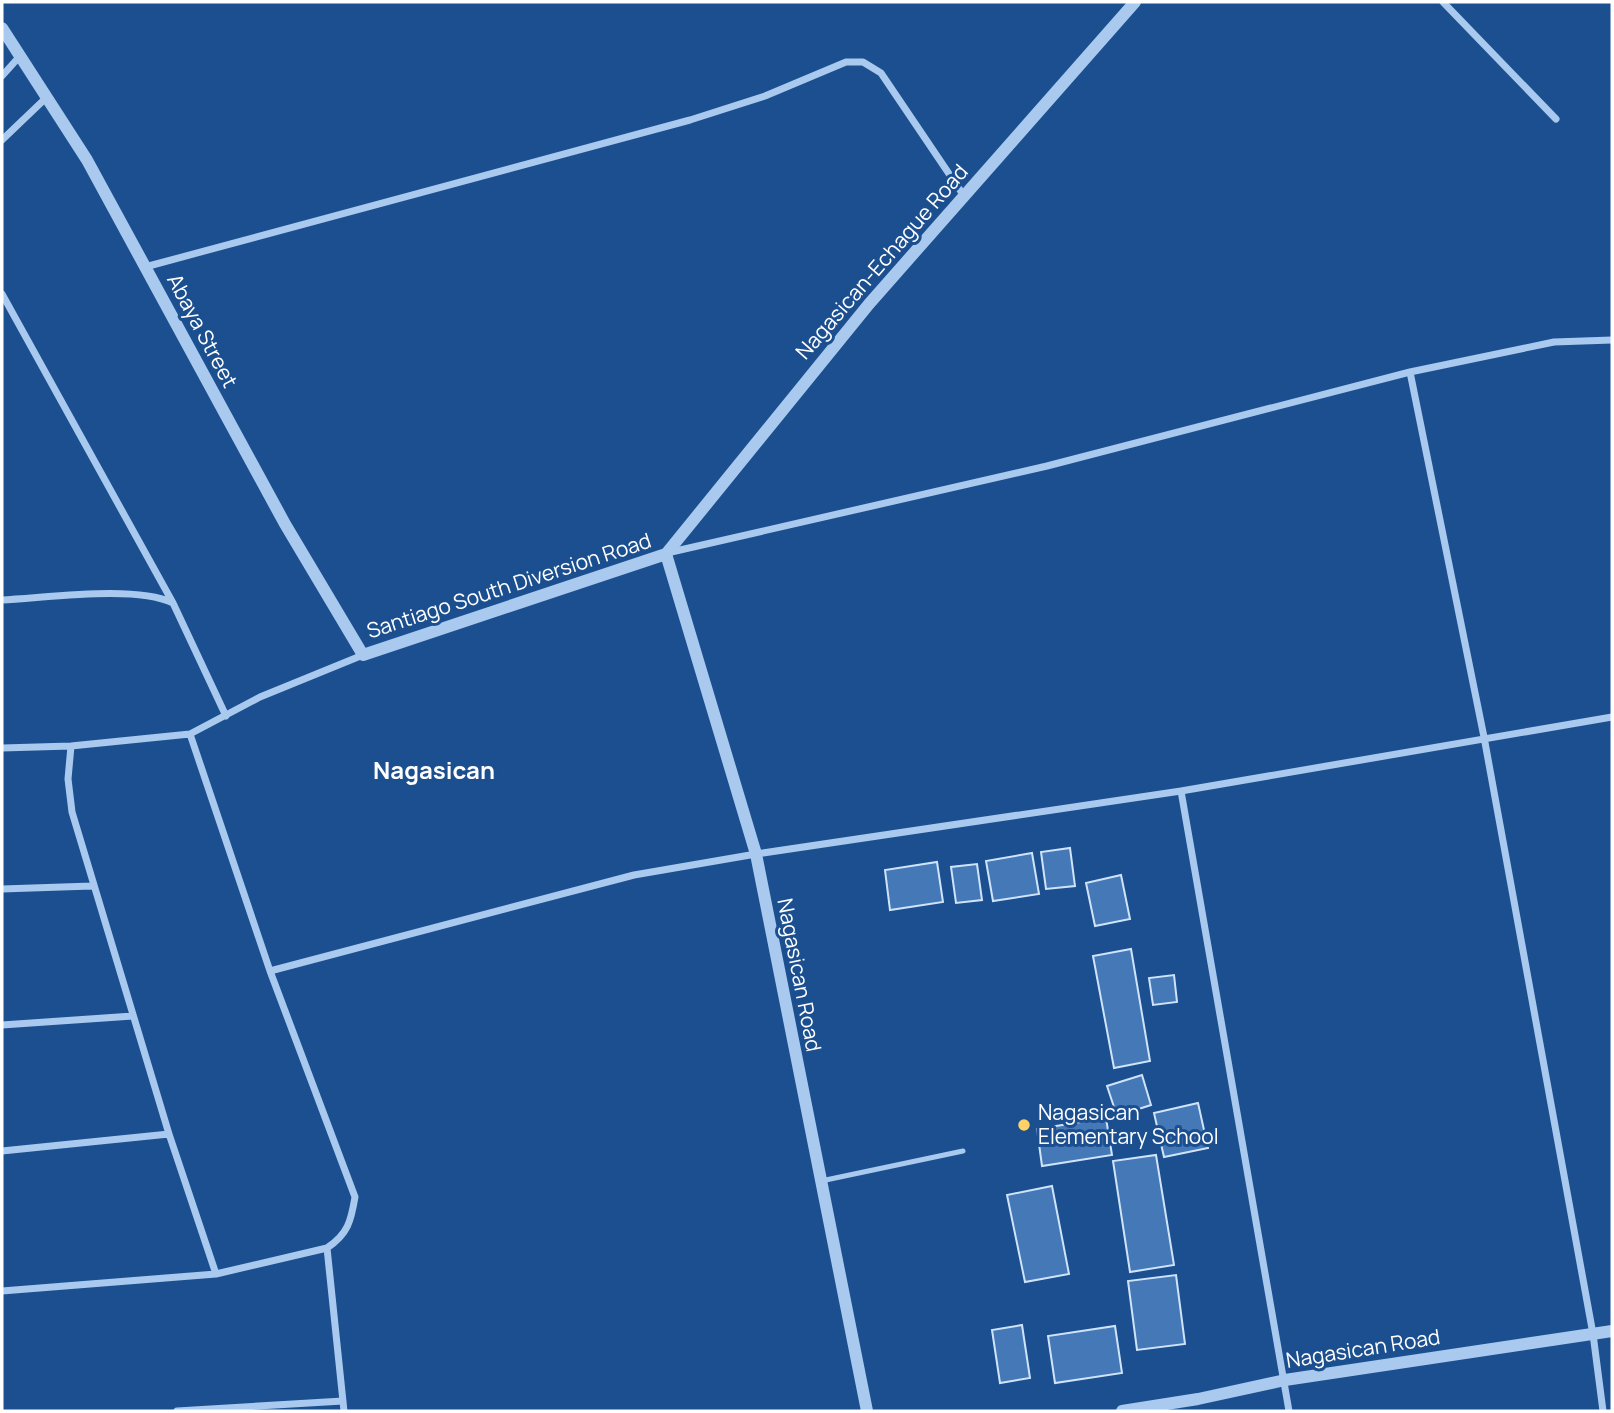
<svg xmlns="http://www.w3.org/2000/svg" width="1614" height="1413" font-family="Manrope,sans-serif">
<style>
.building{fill:#4478b7;stroke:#cfe3fa;stroke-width:2}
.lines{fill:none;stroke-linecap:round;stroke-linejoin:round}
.service{stroke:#a9c9ee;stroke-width:5}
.minor{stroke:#a9c9ee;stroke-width:7}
.tertiary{stroke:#a9c9ee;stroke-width:12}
.poi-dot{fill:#ffd166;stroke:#1b4f8f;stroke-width:2.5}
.labels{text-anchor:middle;stroke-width:6;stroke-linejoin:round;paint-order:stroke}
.street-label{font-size:21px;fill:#fff;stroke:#1b4f8f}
.poi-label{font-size:21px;fill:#fff;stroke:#1b4f8f;text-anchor:start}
.quarter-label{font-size:24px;font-weight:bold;fill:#fff;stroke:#1b4f8f}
</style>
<rect width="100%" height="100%" fill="#1b4f8f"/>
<path class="building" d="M 1070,848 L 1075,886 L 1046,889 L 1041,852 Z
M 1032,853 L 1039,894 L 993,901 L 986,861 Z
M 937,862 L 943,902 L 890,910 L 885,870 Z
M 977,864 L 982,900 L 956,903 L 951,867 Z
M 1121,875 L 1130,919 L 1095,926 L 1086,883 Z
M 1131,949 L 1150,1061 L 1114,1068 L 1093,956 Z
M 1174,975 L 1177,1002 L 1153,1005 L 1149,978 Z
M 1142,1075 L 1151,1105 L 1117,1116 L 1107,1086 Z
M 1198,1103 L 1208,1148 L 1164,1157 L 1154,1113 Z
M 1106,1118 L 1112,1155 L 1042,1166 L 1037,1129 Z
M 1156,1155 L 1174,1265 L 1130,1272 L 1113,1161 Z
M 1052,1186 L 1069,1274 L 1025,1282 L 1007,1195 Z
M 1176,1275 L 1185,1344 L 1137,1350 L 1128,1281 Z
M 1022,1325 L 1030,1378 L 1000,1383 L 992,1330 Z
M 1115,1326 L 1122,1373 L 1055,1383 L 1048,1336 Z"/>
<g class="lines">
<path class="service" d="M 821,1181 L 963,1151"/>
<path class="minor" d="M 1443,2 L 1556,119
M 2,76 L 20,56
M 2,140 L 47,97
M 145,267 L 690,120 L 765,96 L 846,62 L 863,62 L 881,73 L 964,196
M 2,294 L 173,603
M 1410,372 L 1484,737 L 1593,1334 L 1603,1411
M 667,553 L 1047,466 L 1410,372 L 1554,342 L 1612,340
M 2,600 C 47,598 134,585 173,603 L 226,716
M 71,746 L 68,779 L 72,812 L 169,1134
M 2,748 L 71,746 L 190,734 L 260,697 L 363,655
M 1181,791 L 1289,1411
M 2,889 L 92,886
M 270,971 L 634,875 L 756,854 L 1181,791 L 1612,717
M 2,1025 L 133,1016
M 2,1151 L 169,1134 L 216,1274
M 327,1248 L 344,1411
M 2,1291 L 216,1274 L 327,1248 C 348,1234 351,1221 355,1197 L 270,971 L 190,734
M 177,1411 L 343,1401"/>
<path class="tertiary" d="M 2,28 L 87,160 L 285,524 L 363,655 L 666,554
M 666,554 L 756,854 L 867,1411
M 666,554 L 869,304 L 1135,2
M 1122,1411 L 1198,1399 L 1285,1380 L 1612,1331"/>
</g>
<circle class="poi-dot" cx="1024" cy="1125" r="7"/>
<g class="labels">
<g class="street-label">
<text transform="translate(882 262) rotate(-49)" y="7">Nagasican-Echague Road</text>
<text transform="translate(202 331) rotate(62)" y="7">Abaya Street</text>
<text transform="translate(509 586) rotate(-18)" y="7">Santiago South Diversion Road</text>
<text transform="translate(799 975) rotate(79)" y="7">Nagasican Road</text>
<text transform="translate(1363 1349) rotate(-9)" y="7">Nagasican Road</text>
</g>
<g class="poi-label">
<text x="1038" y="1120">Nagasican<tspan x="1038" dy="24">Elementary School</tspan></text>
</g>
<g class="quarter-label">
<text x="434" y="779">Nagasican</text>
</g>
</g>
<rect width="1614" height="1413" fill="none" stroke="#ffffff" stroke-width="7"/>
</svg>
